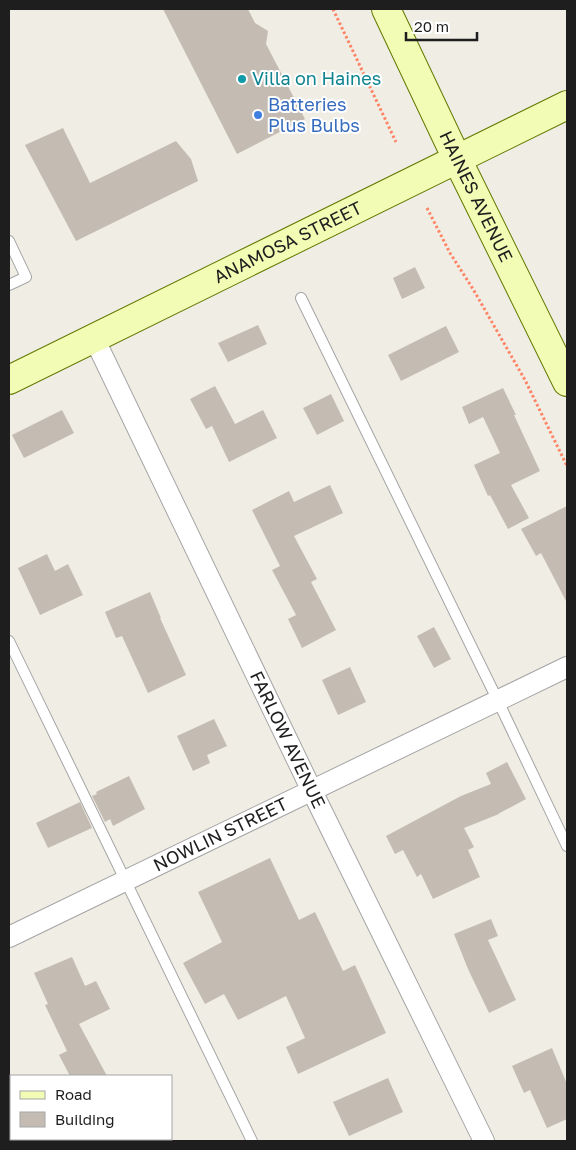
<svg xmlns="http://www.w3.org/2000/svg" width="576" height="1150" font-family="'Golos Text',sans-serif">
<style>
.building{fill:#c4bcb3}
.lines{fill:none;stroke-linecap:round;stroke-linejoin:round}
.lane-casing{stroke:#a5a5a5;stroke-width:12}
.street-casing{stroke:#a5a5a5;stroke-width:22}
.secondary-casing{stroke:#617901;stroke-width:30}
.path{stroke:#ff8365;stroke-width:3;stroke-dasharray:2.5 2.5;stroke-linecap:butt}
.lane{stroke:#fff;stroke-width:10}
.street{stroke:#fff;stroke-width:20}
.secondary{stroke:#f2fcb5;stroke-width:28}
.culture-dot{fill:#0f9aa8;stroke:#fff;stroke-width:2}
.shop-dot{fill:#3f7fe0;stroke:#fff;stroke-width:2}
.labels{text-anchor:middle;stroke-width:4;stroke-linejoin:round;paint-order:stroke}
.culture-label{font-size:18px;fill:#0d838f;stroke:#fff;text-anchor:start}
.shop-label{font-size:18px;fill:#366cbe;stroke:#fff;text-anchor:start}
.street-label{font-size:18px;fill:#1e1e1e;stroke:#fff}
</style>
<rect width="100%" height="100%" fill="#efede4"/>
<path class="building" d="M 163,9 L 248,9 L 255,23 L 268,31 L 266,44 L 305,119 L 237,154 Z
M 63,128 L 90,183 L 176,141 L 191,159 L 198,181 L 76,241 L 25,145 Z
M 415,267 L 425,288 L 402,299 L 393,278 Z
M 258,325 L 267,344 L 228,362 L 218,343 Z
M 446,326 L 459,352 L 401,381 L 388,355 Z
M 215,386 L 235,424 L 263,410 L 277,438 L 229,462 L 212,426 L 206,429 L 190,399 Z
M 503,388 L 516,415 L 514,415 L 540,471 L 511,485 L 529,518 L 508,529 L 490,495 L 488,496 L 474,465 L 500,453 L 483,417 L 469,424 L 462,407 Z
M 331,394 L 344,421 L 317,435 L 303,408 Z
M 62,410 L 74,433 L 24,458 L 12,435 Z
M 330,485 L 343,513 L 294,536 L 317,579 L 311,582 L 336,630 L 302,648 L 288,619 L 296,615 L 272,570 L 280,566 L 252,510 L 289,491 L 294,502 Z
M 567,506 L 567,603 L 541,553 L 536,556 L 521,529 Z
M 47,554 L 55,571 L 68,564 L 83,595 L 40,615 L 18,568 Z
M 150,592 L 161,618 L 160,618 L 186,675 L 148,693 L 122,636 L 116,638 L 105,612 Z
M 434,627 L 451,659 L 434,668 L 417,636 Z
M 350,667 L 366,702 L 338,715 L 322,680 Z
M 214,719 L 227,746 L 207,755 L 210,763 L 193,771 L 177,736 Z
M 507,762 L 526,799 L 498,814 L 499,814 L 464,828 L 474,847 L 468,850 L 480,877 L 433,899 L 421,874 L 417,877 L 403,850 L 395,854 L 386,836 L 461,796 L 491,784 L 486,773 Z
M 129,776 L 145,809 L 113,826 L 110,819 L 105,822 L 92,796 L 97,794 L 96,792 Z
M 80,802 L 92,828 L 48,848 L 36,823 Z
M 270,858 L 299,920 L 315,912 L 343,971 L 355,965 L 386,1033 L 298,1074 L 286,1047 L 305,1038 L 286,996 L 238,1020 L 224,994 L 205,1004 L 183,963 L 222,942 L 198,892 Z
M 491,919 L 498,936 L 488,940 L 516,1000 L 489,1013 L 468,969 L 454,934 Z
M 72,957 L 85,986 L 96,981 L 110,1009 L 79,1024 L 107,1076 L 70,1076 L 59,1055 L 67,1051 L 45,1005 L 48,1004 L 34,973 Z
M 552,1048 L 567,1084 L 567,1119 L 547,1128 L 530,1090 L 524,1093 L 512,1066 Z
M 388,1078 L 403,1112 L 349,1136 L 333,1102 Z"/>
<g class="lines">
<defs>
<path id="lane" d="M 9,241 L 26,277 L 9,285
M 301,298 L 498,701 L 567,846
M 9,641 L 252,1141"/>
<g id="street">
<path id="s1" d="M 94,338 L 312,791 L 484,1141"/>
<path id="s2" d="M 9,937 L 567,667"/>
<path d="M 9,1106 L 11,1111"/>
<path d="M 25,1139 L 26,1141"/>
</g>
<g id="secondary">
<path id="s3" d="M 386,9 L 457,159 L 567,382"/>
<path id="s4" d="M 9,380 L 567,105"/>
</g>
</defs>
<use href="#lane" class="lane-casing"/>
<use href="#street" class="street-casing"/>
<use href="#secondary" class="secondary-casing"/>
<path class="path" d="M 333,9 L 396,142
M 427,208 L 450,253 L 473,289 L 525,380 L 567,466"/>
<use href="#lane" class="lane"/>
<use href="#street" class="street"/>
<use href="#secondary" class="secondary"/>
</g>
<circle class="culture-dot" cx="242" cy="79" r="5"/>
<circle class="shop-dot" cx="258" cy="115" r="5"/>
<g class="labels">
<g class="culture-label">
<text x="252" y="85">Villa on Haines</text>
</g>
<g class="shop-label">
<text x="268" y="111">Batteries<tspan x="268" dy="21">Plus Bulbs</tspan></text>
</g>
<g class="street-label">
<text dy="6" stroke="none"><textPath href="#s3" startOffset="208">HAINES AVENUE</textPath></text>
<text dy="6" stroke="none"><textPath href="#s4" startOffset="311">ANAMOSA STREET</textPath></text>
<text dy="6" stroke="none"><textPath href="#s1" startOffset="446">FARLOW AVENUE</textPath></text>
<text dy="6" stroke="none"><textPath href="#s2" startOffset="235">NOWLIN STREET</textPath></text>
</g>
</g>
<rect width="576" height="1150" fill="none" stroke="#1e1e1e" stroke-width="20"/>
<rect x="10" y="1075" width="162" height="65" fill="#ffffff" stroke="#a5a5a5"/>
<rect x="20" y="1091" width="25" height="8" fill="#f2fcb5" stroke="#a5a5a5"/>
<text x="55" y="1100" font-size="15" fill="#1e1e1e">Road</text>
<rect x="20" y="1112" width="25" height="15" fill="#c4bcb3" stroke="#a5a5a5"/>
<text x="55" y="1125" font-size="15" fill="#1e1e1e">Building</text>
<path d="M406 32v8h71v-8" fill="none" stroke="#1e1e1e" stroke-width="2.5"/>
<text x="414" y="32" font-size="15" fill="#1e1e1e" stroke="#ffffff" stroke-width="4" paint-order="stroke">20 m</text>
</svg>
